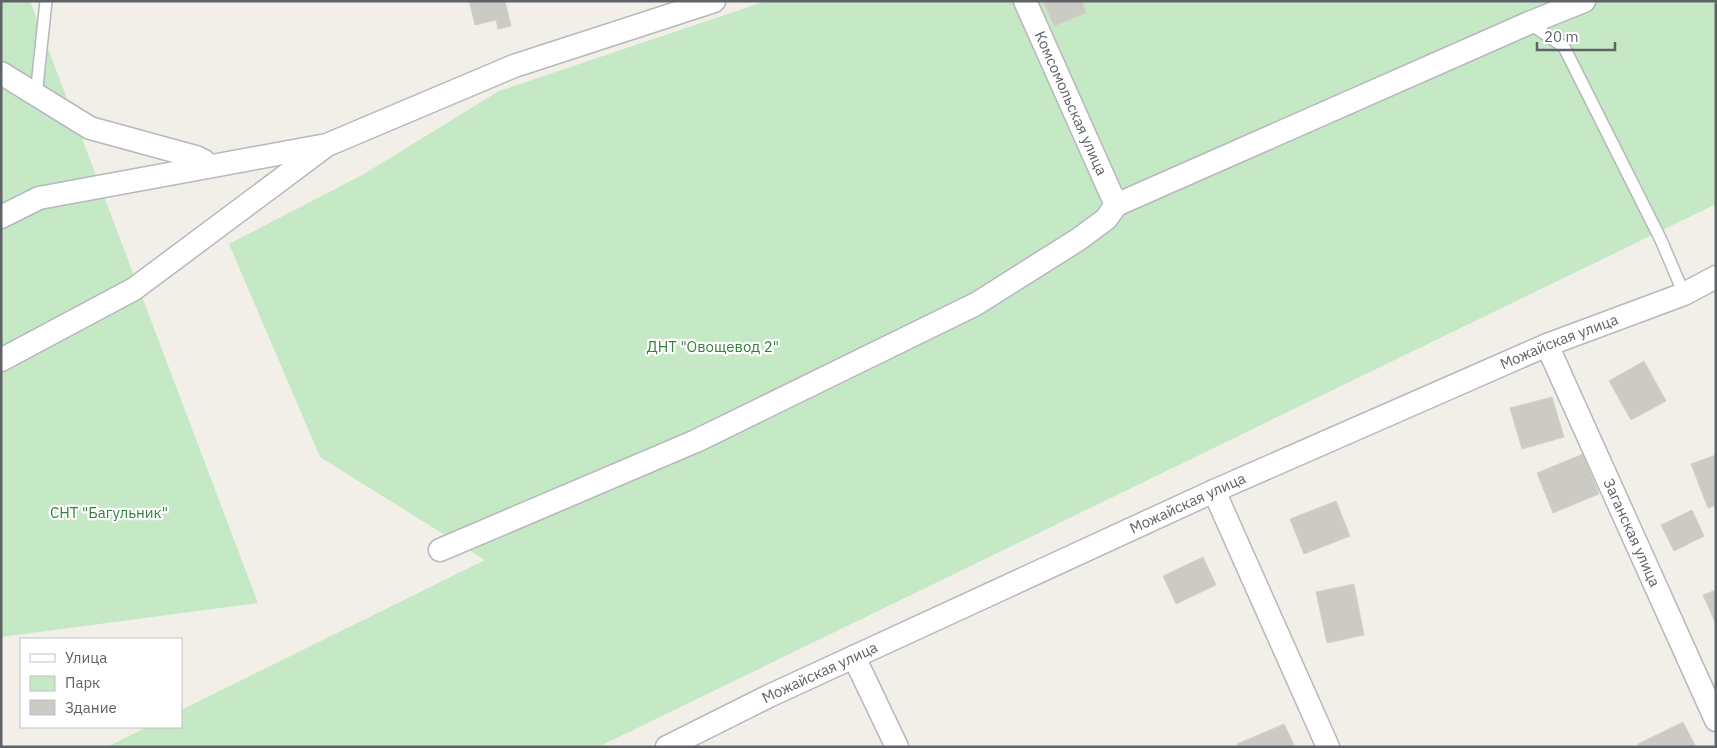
<svg xmlns="http://www.w3.org/2000/svg" width="1717" height="748" font-family="'IBM Plex Sans',sans-serif">
<style>
.green{fill:#c5e8c5}
.building{fill:#cccac5;stroke:#d6d1c6}
.lines{fill:none;stroke-linecap:round;stroke-linejoin:round}
.lane-casing{stroke:#b5b8bc;stroke-width:14}
.street-casing{stroke:#b5b8bc;stroke-width:25}
.lane{stroke:#fff;stroke-width:11}
.street{stroke:#fff;stroke-width:22}
.labels{text-anchor:middle;stroke-width:4.5;stroke-linejoin:round;paint-order:stroke}
.street-label{font-size:15px;fill:#5f6368;stroke:#fff}
.park-label{font-size:15px;fill:#348238;stroke:#fff}
</style>
<rect width="100%" height="100%" fill="#f1efe8"/>
<path class="green" d="M 1,1 L 30,1 L 258,603 L 1,637 Z
M 766,1 L 1716,1 L 1716,204 L 598,747 L 107,747 L 147,727 L 181,727 L 181,710 L 485,560 L 320,457 L 229,244 L 364,174 L 499,91 Z"/>
<path class="building" d="M 469,1 L 505,1 L 511,26 L 498,29 L 496,20 L 475,25 Z
M 1043,1 L 1082,1 L 1086,13 L 1054,26 Z
M 1644,361 L 1666,401 L 1631,420 L 1609,381 Z
M 1552,397 L 1564,437 L 1522,449 L 1510,408 Z
M 1583,454 L 1599,494 L 1553,513 L 1537,473 Z
M 1716,455 L 1716,505 L 1708,508 L 1691,464 Z
M 1336,501 L 1350,536 L 1304,554 L 1290,519 Z
M 1692,510 L 1704,536 L 1674,551 L 1661,525 Z
M 1203,557 L 1216,585 L 1176,604 L 1163,576 Z
M 1354,584 L 1364,635 L 1327,643 L 1316,592 Z
M 1716,590 L 1716,624 L 1703,595 Z
M 1683,722 L 1696,747 L 1639,747 L 1638,744 Z
M 1284,724 L 1295,747 L 1238,747 L 1237,744 Z"/>
<g class="lines">
<defs>
<path id="lane" d="M 1529,23 L 1564,47 L 1661,240 L 1684,294
M 36,96 L 46,1"/>
<g id="street">
<path id="s1" d="M 1025,1 L 1116,205"/>
<path d="M 1,73 L 90,128 L 196,157 L 204,161 L 206,167"/>
<path d="M 1,217 L 39,198 L 321,146"/>
<path id="s2" d="M 1547,345 L 1716,720"/>
<path d="M 1,360 L 134,289 L 327,145 L 514,66 L 714,1"/>
<path d="M 1214,491 L 1328,747"/>
<path d="M 440,550 L 696,441 L 976,304 L 1079,239 L 1106,219 L 1116,205 L 1529,23 L 1584,1"/>
<path d="M 854,657 L 897,747"/>
<path id="s3" d="M 667,747 L 769,696 L 1214,491 L 1547,345 L 1684,294 L 1716,277"/>
</g>
</defs>
<use href="#lane" class="lane-casing"/>
<use href="#street" class="street-casing"/>
<use href="#lane" class="lane"/>
<use href="#street" class="street"/>
</g>
<g class="labels">
<g class="street-label">
<text dy="5" stroke="none"><textPath href="#s1" startOffset="112">Комсомольская улица</textPath></text>
<text dy="5" stroke="none"><textPath href="#s3" startOffset="980">Можайская улица</textPath></text>
<text dy="5" stroke="none"><textPath href="#s3" startOffset="575">Можайская улица</textPath></text>
<text dy="5" stroke="none"><textPath href="#s2" startOffset="206">Заганская улица</textPath></text>
<text dy="5" stroke="none"><textPath href="#s3" startOffset="170">Можайская улица</textPath></text>
</g>
<g class="park-label">
<text x="713" y="352">ДНТ "Овощевод 2"</text>
<text x="109" y="518">СНТ "Багульник"</text>
</g>
</g>
<rect width="1717" height="748" fill="none" stroke="#5f6368" stroke-width="5"/>
<rect x="20" y="638" width="162" height="90" fill="#ffffff" stroke="#bfc1c3"/>
<rect x="30" y="654" width="25" height="8" fill="#ffffff" stroke="#bfc1c3"/>
<text x="65" y="663" font-size="15" fill="#5f6368">Улица</text>
<rect x="30" y="676" width="25" height="15" fill="#c5e8c5" stroke="#bfc1c3"/>
<text x="65" y="688" font-size="15" fill="#5f6368">Парк</text>
<rect x="30" y="700" width="25" height="15" fill="#cccac5" stroke="#bfc1c3"/>
<text x="65" y="713" font-size="15" fill="#5f6368">Здание</text>
<path d="M1537 42v8h78v-8" fill="none" stroke="#5f6368" stroke-width="2.5"/>
<text x="1544" y="42" font-size="15" fill="#5f6368" stroke="#ffffff" stroke-width="4" paint-order="stroke">20 m</text>
</svg>
